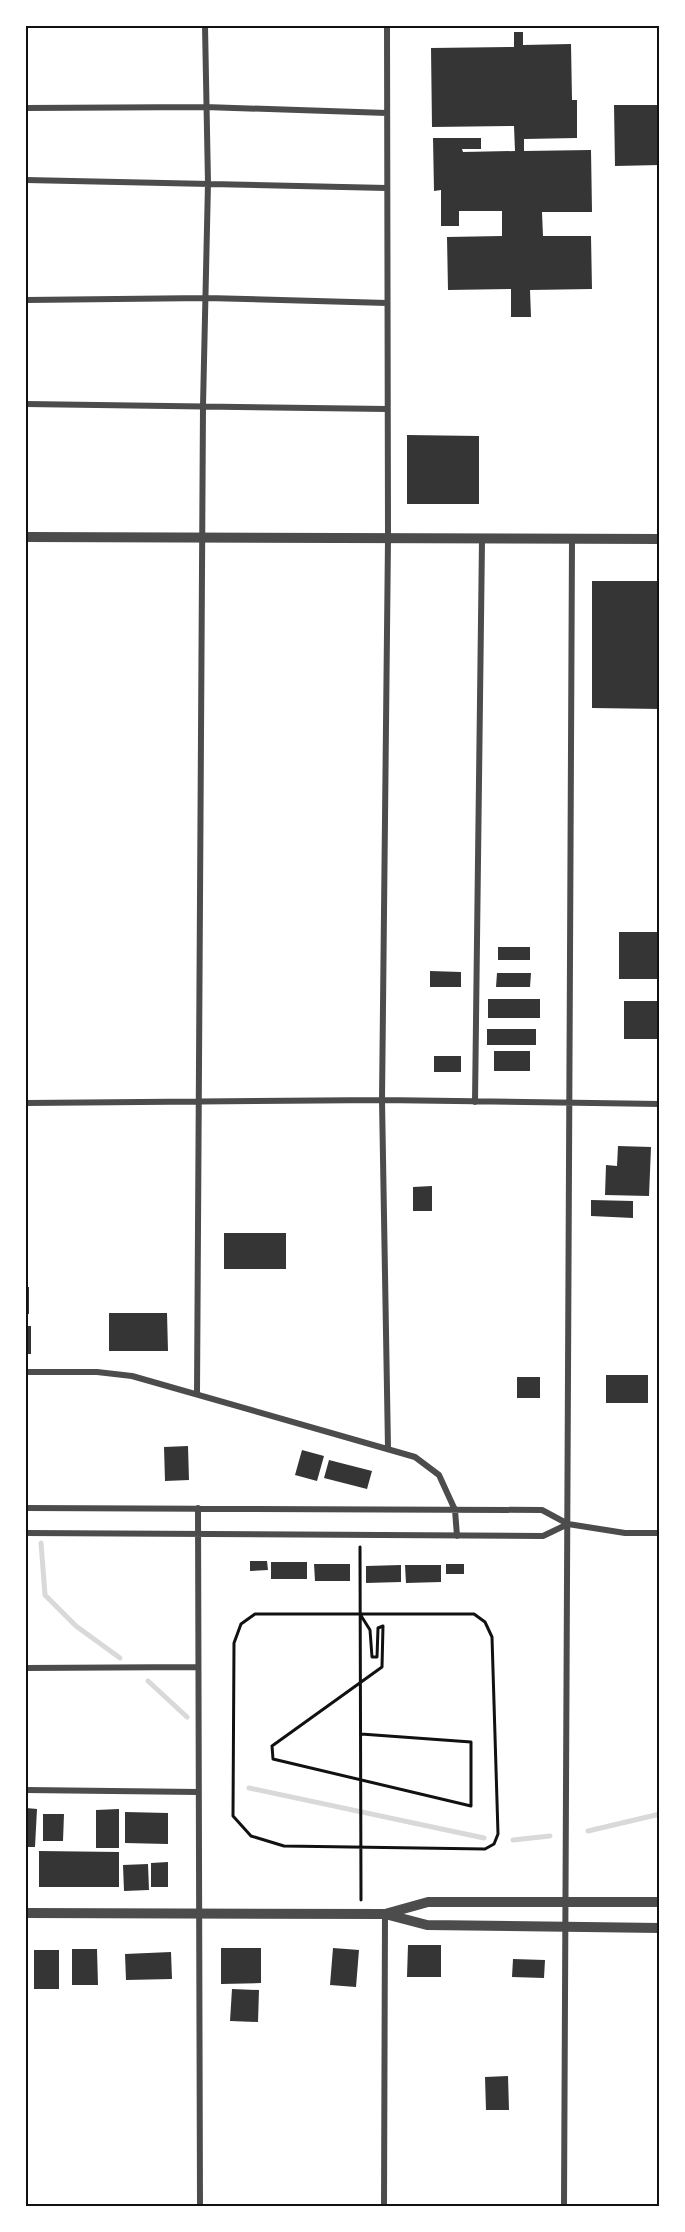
<svg xmlns="http://www.w3.org/2000/svg" width="685" height="2232" font-family="'Titillium Web',sans-serif">
<style>
.lines{fill:none;stroke-linecap:round;stroke-linejoin:round}
.stream{stroke:#d9d9d9;stroke-width:5}
.building{fill:#353535}
.path{stroke:#111;stroke-width:3}
.minor{stroke:#4c4c4c;stroke-width:6}
.tertiary{stroke:#4c4c4c;stroke-width:10}
.neatline{fill:none;stroke:#111;stroke-width:2}
</style>
<rect width="100%" height="100%" fill="#fff"/>
<g class="lines">
<path class="stream" d="M 41,1543 L 45,1595 L 76,1626 L 120,1658
M 148,1681 L 187,1717
M 249,1788 L 484,1838
M 588,1831 L 660,1814
M 513,1840 L 550,1836"/>
</g>
<path class="building" d="M 514,32 L 523,32 L 523,45 L 571,44 L 572,100 L 577,100 L 577,138 L 524,139 L 524,151 L 591,150 L 592,212 L 542,212 L 543,236 L 591,236 L 592,289 L 530,290 L 531,317 L 511,317 L 511,289 L 448,290 L 447,237 L 502,236 L 502,211 L 459,211 L 459,226 L 441,226 L 441,190 L 434,191 L 433,138 L 481,138 L 481,149 L 462,149 L 463,152 L 515,151 L 514,126 L 432,127 L 431,48 L 514,47 Z
M 614,105 L 660,105 L 660,165 L 615,166 Z
M 407,435 L 479,436 L 479,504 L 407,504 Z
M 592,581 L 660,581 L 660,709 L 592,708 Z
M 619,932 L 660,932 L 660,979 L 619,979 Z
M 498,947 L 530,947 L 530,960 L 498,960 Z
M 430,971 L 461,972 L 461,987 L 430,987 Z
M 497,973 L 531,973 L 530,987 L 496,987 Z
M 488,999 L 540,999 L 540,1018 L 488,1018 Z
M 624,1001 L 660,1001 L 660,1039 L 624,1039 Z
M 487,1029 L 536,1029 L 536,1045 L 487,1045 Z
M 494,1051 L 530,1051 L 530,1071 L 494,1071 Z
M 434,1056 L 461,1056 L 461,1072 L 434,1072 Z
M 618,1146 L 651,1147 L 649,1196 L 605,1195 L 606,1165 L 617,1166 Z
M 432,1186 L 432,1211 L 413,1211 L 413,1187 Z
M 591,1200 L 633,1201 L 633,1218 L 591,1216 Z
M 224,1233 L 286,1233 L 286,1269 L 224,1269 Z
M 26,1287 L 29,1287 L 29,1314 L 26,1314 Z
M 109,1313 L 167,1313 L 168,1351 L 109,1351 Z
M 26,1326 L 31,1326 L 31,1354 L 26,1354 Z
M 606,1375 L 648,1375 L 648,1403 L 606,1403 Z
M 517,1377 L 540,1377 L 540,1398 L 517,1398 Z
M 188,1446 L 189,1480 L 165,1481 L 164,1447 Z
M 302,1450 L 324,1456 L 317,1481 L 295,1475 Z
M 329,1460 L 372,1471 L 367,1489 L 324,1478 Z
M 250,1561 L 267,1561 L 268,1570 L 250,1571 Z
M 271,1562 L 307,1562 L 307,1579 L 271,1579 Z
M 314,1564 L 350,1564 L 350,1581 L 315,1581 Z
M 446,1564 L 464,1564 L 464,1574 L 446,1574 Z
M 401,1565 L 401,1582 L 366,1583 L 366,1566 Z
M 405,1565 L 441,1565 L 441,1582 L 406,1583 Z
M 26,1808 L 37,1809 L 35,1847 L 26,1847 Z
M 119,1809 L 119,1848 L 96,1848 L 96,1810 Z
M 125,1812 L 168,1813 L 168,1844 L 125,1843 Z
M 43,1814 L 64,1814 L 63,1841 L 43,1841 Z
M 39,1851 L 119,1852 L 119,1887 L 39,1887 Z
M 168,1862 L 168,1887 L 151,1887 L 151,1863 Z
M 148,1864 L 149,1890 L 124,1891 L 123,1865 Z
M 408,1945 L 441,1945 L 441,1977 L 407,1977 Z
M 221,1948 L 261,1948 L 261,1983 L 221,1984 Z
M 333,1948 L 359,1950 L 356,1987 L 330,1985 Z
M 72,1949 L 97,1949 L 98,1985 L 72,1985 Z
M 34,1950 L 59,1950 L 59,1989 L 34,1989 Z
M 171,1952 L 172,1979 L 126,1980 L 125,1954 Z
M 513,1959 L 545,1960 L 544,1978 L 512,1977 Z
M 232,1989 L 259,1990 L 258,2022 L 230,2021 Z
M 508,2076 L 509,2110 L 486,2110 L 485,2077 Z"/>
<g class="lines">
<path class="path" d="M 360,1547 L 361,1900
M 255,1614 L 474,1614 L 485,1622 L 492,1637 L 498,1834 L 494,1844 L 485,1849 L 284,1846 L 251,1836 L 233,1816 L 234,1643 L 241,1624 Z
M 360,1614 L 370,1630 L 372,1657 L 377,1657 L 378,1628 L 383,1626 L 382,1667 L 272,1746 L 273,1759 L 471,1806 L 471,1742 L 361,1734"/>
<path class="minor" d="M 387,26 L 388,539 L 382,1100 L 388,1448
M 26,108 L 205,107 L 387,113
M 26,180 L 387,188
M 26,300 L 207,298 L 387,303
M 26,404 L 387,409
M 475,1102 L 482,540
M 26,1103 L 382,1100 L 660,1104
M 26,1372 L 97,1372 L 132,1376 L 415,1457 L 439,1475 L 455,1510 L 457,1536
M 197,1393 L 203,406 L 208,183 L 205,26
M 26,1508 L 542,1510 L 568,1524 L 625,1533 L 660,1533
M 198,1508 L 200,2206
M 26,1533 L 543,1536 L 568,1524
M 26,1668 L 197,1667
M 26,1790 L 198,1792
M 384,2206 L 385,1914
M 564,2206 L 572,540"/>
<path class="tertiary" d="M 26,537 L 660,539
M 26,1913 L 385,1914 L 428,1902 L 660,1902
M 385,1914 L 427,1925 L 660,1928"/>
</g>
<rect width="685" height="2232" fill="none" stroke="#ffffff" stroke-width="54"/>
<rect x="27" y="27" width="631" height="2178" class="neatline"/>
</svg>
